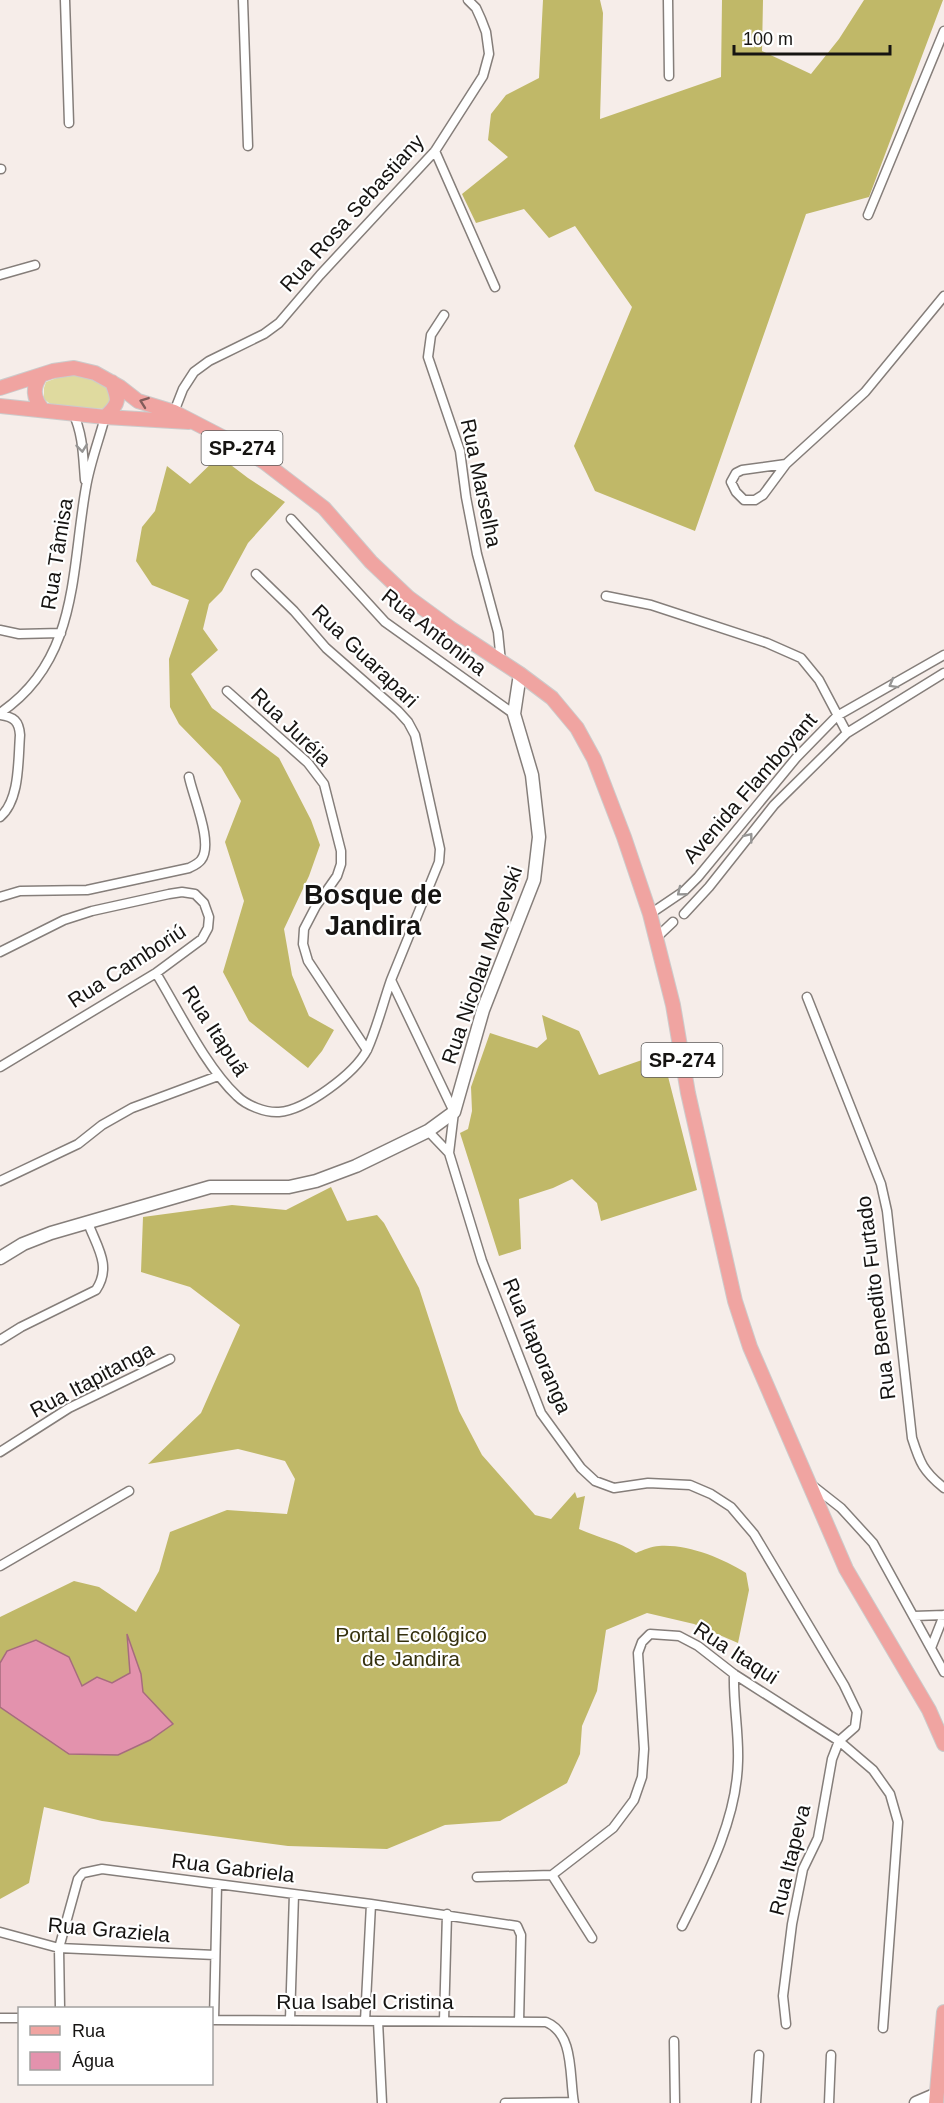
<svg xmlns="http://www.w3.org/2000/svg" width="944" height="2103" font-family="Arial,sans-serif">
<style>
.green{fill:#dfda9f}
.forest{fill:#c0b868}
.water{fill:#e392ad;stroke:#a66c7e;stroke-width:1.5}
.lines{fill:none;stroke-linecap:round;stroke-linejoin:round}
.street-casing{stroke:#857e7a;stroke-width:11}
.secondary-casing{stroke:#857e7a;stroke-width:15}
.primary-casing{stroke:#cccbcb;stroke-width:16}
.street{stroke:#fff;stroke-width:8}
.secondary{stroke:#fff;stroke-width:12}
.primary{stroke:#f0a4a1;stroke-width:14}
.oneway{stroke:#835c5a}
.oneway2{stroke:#969594}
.labels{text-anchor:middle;stroke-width:4.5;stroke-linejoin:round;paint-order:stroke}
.shield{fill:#fff;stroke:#5c5a59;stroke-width:1.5}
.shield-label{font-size:20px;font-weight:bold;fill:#161412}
.street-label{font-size:21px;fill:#161412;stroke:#fff}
.park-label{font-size:21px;fill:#35310e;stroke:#fff}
.district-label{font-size:27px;font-weight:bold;fill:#161412;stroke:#fff}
</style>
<rect width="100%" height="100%" fill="#f6ede9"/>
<path class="green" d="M 72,374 L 83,375 L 110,387 L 113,395 L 106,409 L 53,406 L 44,399 L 44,388 L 46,382 L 62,376 Z"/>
<path class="forest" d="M 543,0 L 600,0 L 603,13 L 600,119 L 721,77 L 722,0 L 763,0 L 762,51 L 811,74 L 839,39 L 864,0 L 943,0 L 869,197 L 806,214 L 695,531 L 595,491 L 574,446 L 632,307 L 575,226 L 549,238 L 524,209 L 476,223 L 462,194 L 508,157 L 488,140 L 491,114 L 506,95 L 539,78 Z
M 219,456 L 248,478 L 285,502 L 248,543 L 222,591 L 209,604 L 203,629 L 218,650 L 191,674 L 212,708 L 279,758 L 311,820 L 320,845 L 309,876 L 284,929 L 292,975 L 309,1016 L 334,1030 L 322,1051 L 308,1068 L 249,1021 L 223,972 L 244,901 L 225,842 L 241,801 L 221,767 L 179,724 L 170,707 L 169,659 L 189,600 L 152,585 L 136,561 L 142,527 L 155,511 L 167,466 L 190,484 Z
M 542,1015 L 579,1031 L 599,1075 L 662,1053 L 697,1190 L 601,1221 L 597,1203 L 572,1179 L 553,1188 L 519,1199 L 521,1249 L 499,1256 L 460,1133 L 468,1129 L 472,1111 L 471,1087 L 490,1033 L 537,1048 L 547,1039 Z
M 331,1187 L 347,1221 L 377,1215 L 384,1223 L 419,1288 L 459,1411 L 482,1455 L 535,1515 L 551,1519 L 575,1492 L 577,1498 L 585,1496 L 579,1529 C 598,1538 619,1541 636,1553 C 643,1550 652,1546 659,1546 C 688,1544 722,1558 746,1573 L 749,1590 L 738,1643 L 694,1624 L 647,1613 L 606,1630 L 597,1691 L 582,1726 L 580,1754 L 567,1783 L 500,1821 L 445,1825 L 387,1849 L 288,1846 L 102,1821 L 44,1807 L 29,1883 L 0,1899 L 0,1617 L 74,1581 L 99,1587 L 136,1612 L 159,1571 L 170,1532 L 227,1510 L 287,1514 L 295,1479 L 285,1461 L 238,1449 L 148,1464 L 201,1413 L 240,1325 L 190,1287 L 141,1272 L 143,1217 L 232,1205 L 286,1210 Z"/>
<path class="water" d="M 127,1634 L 141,1674 L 143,1692 L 173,1724 L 150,1740 L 118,1755 L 69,1754 L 0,1707 L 0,1663 L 7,1651 L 36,1640 L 69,1657 L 82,1686 L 97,1677 L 112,1683 L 130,1673 Z"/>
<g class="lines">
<defs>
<path id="street" d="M 65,0 L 69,123
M 243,0 L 248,146
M 668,0 L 669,76
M 435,151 L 495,287
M 0,169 L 1,169
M 868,215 L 944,31
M 0,275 L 35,265
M 444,315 L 431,335 L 428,357 L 460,451 L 466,497 L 477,554 L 498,632 L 501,662
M 174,412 L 183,389 L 194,372 L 209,361 L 264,334 L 279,323 L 320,275 L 435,151 L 483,76 L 489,54 L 486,32 L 481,19 L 476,8 L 468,0
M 73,413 C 83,434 83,456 85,480
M 786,464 L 742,470 L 736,473 L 731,482 L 736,492 L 744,500 L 755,500 L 763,495 L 786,464 L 865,392 L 944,296
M 291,519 L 385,622 L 514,714
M 256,574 L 294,611 L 326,648 L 398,711 L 408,722 L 415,735 L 440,849 L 439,862 L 391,980 L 454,1112 L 449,1153 L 482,1261 L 541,1413 L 581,1468 L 595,1481 L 614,1488 L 648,1483 L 690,1485 L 711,1494 L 731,1507 L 754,1534 L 844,1685 L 857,1712 L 855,1727 L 839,1741 L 832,1759 L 818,1838 L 803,1869 L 792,1924 L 783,1996 L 786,2024
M 606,596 L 651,605 L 767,643 L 801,658 L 819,680 L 847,733
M 0,630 L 19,634 L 61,633
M 227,691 L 308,763 L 324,784 L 341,851 L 341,864 L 337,876 L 316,906 L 304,929 L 303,944 L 308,961 L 367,1050
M 0,713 C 79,660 71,570 86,487 C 90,463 99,440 105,417
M 0,715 C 14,717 19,721 20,735 C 18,761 20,800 0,817
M 0,897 L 20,891 L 87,890 L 189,868 C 193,866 198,864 201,860 C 214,844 193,797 189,777
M 650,914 L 684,891 L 698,877 L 796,758 L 837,716 L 944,655
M 684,914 L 709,887 L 774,805 L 847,733 L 944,673
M 656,938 L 673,922
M 0,952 L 64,920 L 92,911 L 169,894 L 182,892 L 195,894 L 204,903 L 209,917 L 208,928 L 202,939 L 156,973 L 0,1067
M 156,973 C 179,1011 206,1067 237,1096 C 246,1105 265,1113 279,1112 C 306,1110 355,1073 367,1050 C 377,1028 383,1003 391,980
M 807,997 L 881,1184 L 887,1211 L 912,1438 C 920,1463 923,1471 944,1488
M 428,1131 L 449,1153
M 0,1181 L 78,1144 L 102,1125 L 132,1108 L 218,1076
M 0,1340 L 21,1327 L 96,1290 C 112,1266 97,1247 88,1223
M 0,1452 L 69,1408 L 170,1359
M 813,1486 L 841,1508 L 873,1543 L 944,1672
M 0,1566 L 129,1491
M 914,1616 L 944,1615
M 931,1648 L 944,1615
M 552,1875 L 592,1938
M 477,1877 L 552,1875 L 613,1828 L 634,1800 L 642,1777 L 644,1749 L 638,1653 L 642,1642 L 650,1634 L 679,1636 L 698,1646 L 734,1674 L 839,1741 L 873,1770 L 890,1794 L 898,1822 L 883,2028
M 682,1926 C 707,1876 737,1819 738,1761 C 739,1732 733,1703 734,1674
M 0,1932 L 59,1948 L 215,1955
M 60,2008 L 59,1948 L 78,1879 L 83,1873 L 102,1869 L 371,1904 L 517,1926 L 521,1935 L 519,2022
M 0,2018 L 20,2018
M 212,2020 L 546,2022 C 575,2034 569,2077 574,2103
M 214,2020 L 217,1884
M 290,2020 L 294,1894
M 365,2021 L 371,1904
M 378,2021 L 382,2103
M 444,2021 L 447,1914
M 674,2041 L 675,2103
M 505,2103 L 573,2102
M 756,2103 L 759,2055
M 829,2103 L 831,2055"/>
<path id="secondary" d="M 0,1258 L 23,1244 L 51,1233 L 210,1187 L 289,1187 L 316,1181 L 356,1166 L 428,1131 L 454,1112 L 483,1010 L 534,880 L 539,837 L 532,775 L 514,714 L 520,674
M 916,2103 L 937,2094"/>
<path id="primary" d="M 41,375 C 32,388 33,398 43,410
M 0,388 L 53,371 L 74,368 L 95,373 L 120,387 L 138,401 L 174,412 L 232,442 L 264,462 L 324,508 L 371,562 L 409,598 L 450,628 L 520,674 L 552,698 L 577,728 L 594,759 L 624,837 L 650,914 L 673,1005 L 688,1093 L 735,1301 L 750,1347 L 846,1569 L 929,1710 L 944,1744
M 0,406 L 105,417 L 189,422
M 105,417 C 120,403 119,400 112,382
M 936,2103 L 944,2012"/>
</defs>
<use href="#street" class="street-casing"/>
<use href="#secondary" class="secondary-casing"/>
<use href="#primary" class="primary-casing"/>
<use href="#street" class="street"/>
<use href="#secondary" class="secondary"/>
<use href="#primary" class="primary"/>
</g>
<defs><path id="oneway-chevron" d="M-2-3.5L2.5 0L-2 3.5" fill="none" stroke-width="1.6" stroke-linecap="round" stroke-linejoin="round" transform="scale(1.5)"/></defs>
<use class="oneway" href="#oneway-chevron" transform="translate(144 402) rotate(-160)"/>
<g class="oneway2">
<use href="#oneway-chevron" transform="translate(82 448) rotate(84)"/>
<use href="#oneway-chevron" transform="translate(893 684) rotate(151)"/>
<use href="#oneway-chevron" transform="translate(749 837) rotate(-52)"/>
<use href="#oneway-chevron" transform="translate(681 892) rotate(141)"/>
</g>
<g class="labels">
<g class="shield">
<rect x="201.5" y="431" width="81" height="34" rx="4.5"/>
<rect x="641.5" y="1043" width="81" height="34" rx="4.5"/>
</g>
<g class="shield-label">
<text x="242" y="455">SP-274</text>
<text x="682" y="1067">SP-274</text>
</g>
<g class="street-label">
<text transform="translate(352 213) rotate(-48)" y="7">Rua Rosa Sebastiany</text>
<text transform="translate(481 483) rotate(78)" y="7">Rua Marselha</text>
<text transform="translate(57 554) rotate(-81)" y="7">Rua Tâmisa</text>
<text transform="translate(434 632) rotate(38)" y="7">Rua Antonina</text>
<text transform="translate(365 656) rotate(44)" y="7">Rua Guarapari</text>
<text transform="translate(291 727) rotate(44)" y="7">Rua Juréia</text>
<text transform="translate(750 788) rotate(-49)" y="7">Avenida Flamboyant</text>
<text transform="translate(482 965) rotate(-71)" y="7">Rua Nicolau Mayevski</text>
<text transform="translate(127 966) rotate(-33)" y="7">Rua Camboriú</text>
<text transform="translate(215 1031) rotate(57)" y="7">Rua Itapuã</text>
<text transform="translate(876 1298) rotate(-97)" y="7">Rua Benedito Furtado</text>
<text transform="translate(537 1346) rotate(67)" y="7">Rua Itaporanga</text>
<text transform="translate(92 1380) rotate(-28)" y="7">Rua Itapitanga</text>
<text transform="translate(736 1653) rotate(33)" y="7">Rua Itaqui</text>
<text transform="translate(790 1860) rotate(-76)" y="7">Rua Itapeva</text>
<text transform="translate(233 1868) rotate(7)" y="7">Rua Gabriela</text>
<text transform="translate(109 1930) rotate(5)" y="7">Rua Graziela</text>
<text x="365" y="2009">Rua Isabel Cristina</text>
</g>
<g class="park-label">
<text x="411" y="1642">Portal Ecológico<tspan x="411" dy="24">de Jandira</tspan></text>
</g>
<g class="district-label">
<text x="373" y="904">Bosque de<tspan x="373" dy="31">Jandira</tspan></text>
</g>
</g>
<rect x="18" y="2007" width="195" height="78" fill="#ffffff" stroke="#a2a1a0" stroke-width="1.5"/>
<rect x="30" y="2026" width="30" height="9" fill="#f0a4a1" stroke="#a2a1a0" stroke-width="1.5"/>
<text x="72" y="2037" font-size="18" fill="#161412">Rua</text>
<rect x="30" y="2052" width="30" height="18" fill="#e392ad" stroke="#a2a1a0" stroke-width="1.5"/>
<text x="72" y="2067" font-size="18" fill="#161412">Água</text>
<path d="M734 45v9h156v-9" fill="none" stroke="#161412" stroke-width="3"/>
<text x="743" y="45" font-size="18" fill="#161412" stroke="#ffffff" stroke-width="4.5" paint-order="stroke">100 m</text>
</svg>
